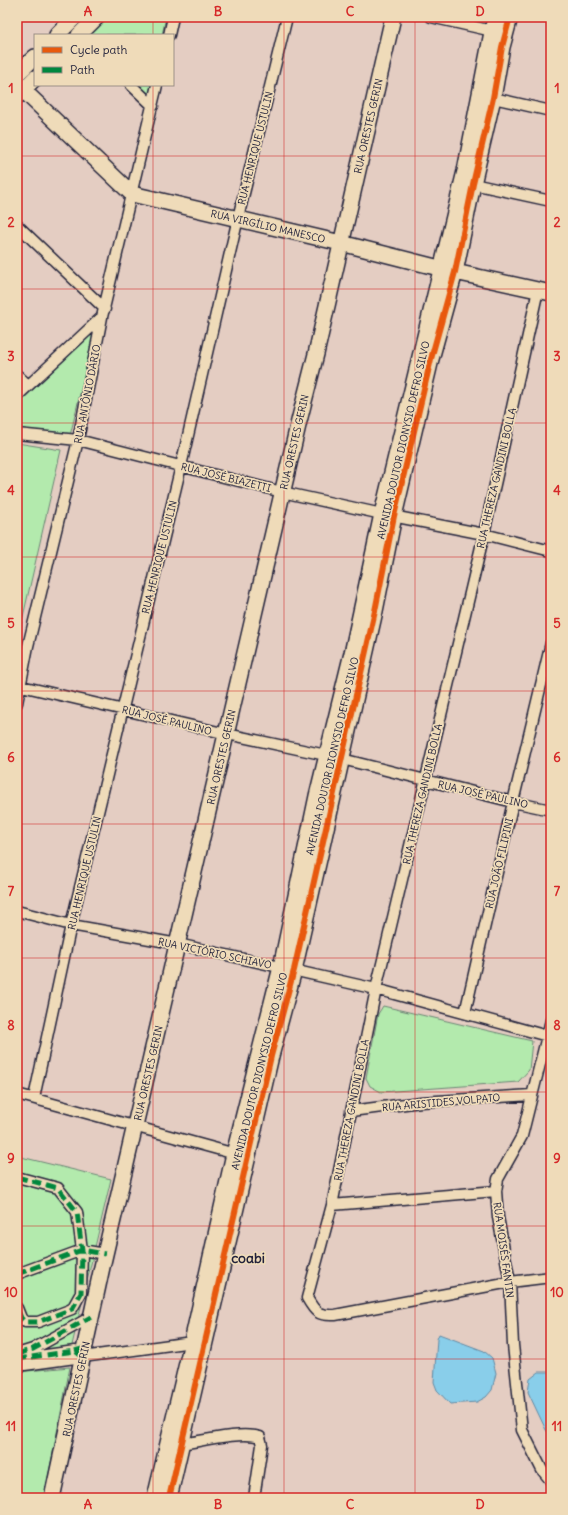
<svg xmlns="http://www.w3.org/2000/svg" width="568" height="1515" font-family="Delius,sans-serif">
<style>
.green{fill:#b3eaad;stroke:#6a8674}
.water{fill:#89ceea;stroke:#6089a4}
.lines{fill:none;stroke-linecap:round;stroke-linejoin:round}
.street-casing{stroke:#22223b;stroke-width:13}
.secondary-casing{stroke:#22223b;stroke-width:18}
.street{stroke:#efdbb9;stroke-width:10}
.secondary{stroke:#efdbb9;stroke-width:15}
.quiet{stroke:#00873e;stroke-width:5;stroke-dasharray:10 5;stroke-linecap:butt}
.cycleway-casing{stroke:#efdbb9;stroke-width:8}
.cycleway{stroke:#e8590c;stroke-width:6}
.grid{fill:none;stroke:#d62828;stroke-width:1;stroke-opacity:0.55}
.labels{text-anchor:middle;stroke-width:3.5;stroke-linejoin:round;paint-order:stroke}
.street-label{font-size:10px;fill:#22223b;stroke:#efdbb9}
.district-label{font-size:14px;font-weight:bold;fill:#22223b;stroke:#efdbb9}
.neatline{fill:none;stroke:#d62828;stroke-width:1.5}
.grid-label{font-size:13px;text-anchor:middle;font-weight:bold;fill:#d62828}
</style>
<rect width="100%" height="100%" fill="#e4cdc2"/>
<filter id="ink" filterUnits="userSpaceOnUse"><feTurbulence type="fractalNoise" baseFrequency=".025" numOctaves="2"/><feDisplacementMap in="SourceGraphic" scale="8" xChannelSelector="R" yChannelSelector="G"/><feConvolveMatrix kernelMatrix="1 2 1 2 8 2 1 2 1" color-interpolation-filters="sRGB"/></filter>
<g filter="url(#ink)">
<path class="green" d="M 99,17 L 166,17 L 162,35 L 86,35 Z
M 134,85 L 151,85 L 148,100 Z
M 95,331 L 70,436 L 17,428 L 17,405 Z
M 17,443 L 61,450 L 17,643 Z
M 383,1006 L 532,1041 L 529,1070 L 518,1082 L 381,1092 L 370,1086 L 366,1078 L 378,1014 Z
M 17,1156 L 111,1179 L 69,1358 L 17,1363 Z
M 70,1367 L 44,1498 L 17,1498 L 17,1372 Z"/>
<path class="water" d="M 439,1334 L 484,1351 L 492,1358 L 496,1373 L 492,1390 L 486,1397 L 477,1402 L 450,1404 L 437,1390 L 434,1382 L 437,1339 Z
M 539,1372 L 551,1372 L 551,1436 L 546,1430 L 528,1392 L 530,1379 Z"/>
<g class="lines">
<defs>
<path id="street" d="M 431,17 L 497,32
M 169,35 L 173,17
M 131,85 L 153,106
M 489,97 L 551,111
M 473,184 L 551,201
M 17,225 L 105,309
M 538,290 L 484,534 L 376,989 L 332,1205 L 307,1298 C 315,1312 318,1316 335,1315 L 510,1282 L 551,1277
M 17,375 L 28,385
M 17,396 L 102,317
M 17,434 L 78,440 L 282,492 L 382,514 L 484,534 L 551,551
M 17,685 L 227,734 L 326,755 L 513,802 L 551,810
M 17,703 L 28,646 L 78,440 L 102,317 L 157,85
M 17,911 L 71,925 L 178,944 L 376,989 L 551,1037
M 465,1013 L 513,802 L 551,643
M 551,1020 L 522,1136 L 498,1179 L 496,1191 L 498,1217 L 510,1282 L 513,1345 L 522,1430 L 542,1470 L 551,1481
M 17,1094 L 239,1155
M 34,1098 L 71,925 L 181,466 L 238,218 L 287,17
M 351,1111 L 421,1102 L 532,1095
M 17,1177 L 58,1188 L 77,1212 L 82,1250 L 81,1293 L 72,1309 L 38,1322 L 25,1322 L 21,1318 L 17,1308
M 332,1205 L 496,1191
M 17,1274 L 82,1250 L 105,1254
M 17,1354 L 33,1349 L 91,1317
M 17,1359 L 75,1351 L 83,1357
M 17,1366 L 192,1342 L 197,1343
M 181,1444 C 202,1441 241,1431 260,1437 L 262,1445 L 254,1498"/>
<path id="secondary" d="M 57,35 L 75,17
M 79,35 L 97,17
M 17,74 L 35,57
M 23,90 L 132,194 L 341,243 L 455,272 L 551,293
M 17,96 L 35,78
M 52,1498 L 102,1267 L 299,421 L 316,354 L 393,17
M 155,1498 L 192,1342 L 234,1154 L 281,967 L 317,796 L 353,649 L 382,514 L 465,171 L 495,17
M 169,1498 L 271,1056 L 294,970 L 375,611 L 394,516 L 431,359 L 455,272 L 473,184 L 493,98 L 502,47 L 510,17"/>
</defs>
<use href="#street" class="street-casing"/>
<use href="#secondary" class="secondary-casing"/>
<use href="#street" class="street"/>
<use href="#secondary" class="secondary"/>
<path class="quiet" d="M 17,1177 L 58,1188 L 77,1212 L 82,1250 L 81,1293 L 72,1309 L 38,1322 L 25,1322 L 21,1318 L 17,1308
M 17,1274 L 82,1250 L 105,1254
M 75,1351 L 85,1348
M 17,1354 L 33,1349 L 91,1317
M 17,1359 L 75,1351 L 83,1357"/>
<defs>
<path id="cycleway" d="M 169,1498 L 271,1056 L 294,970 L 375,611 L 394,516 L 431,359 L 455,272 L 473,184 L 493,98 L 502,47 L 510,17"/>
</defs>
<use href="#cycleway" class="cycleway-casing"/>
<use href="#cycleway" class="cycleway"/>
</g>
</g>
<path class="grid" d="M 153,17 L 153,35M 284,17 L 284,1498M 415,17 L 415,1498M 153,85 L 153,1498M 17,156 L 551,156M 17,289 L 551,289M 17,423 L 551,423M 17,557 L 551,557M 17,691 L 551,691M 17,824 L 551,824M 17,958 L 551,958M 17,1092 L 551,1092M 17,1226 L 551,1226M 17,1359 L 551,1359"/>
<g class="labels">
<g class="street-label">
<text transform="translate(368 126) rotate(-77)" y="4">RUA ORESTES GERIN</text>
<text transform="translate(255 148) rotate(-76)" y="4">RUA HENRIQUE USTULIN</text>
<text transform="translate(268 226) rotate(13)" y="4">RUA VIRGÍLIO MANESCO</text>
<text transform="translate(87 394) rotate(-79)" y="4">RUA ANTÔNIO DÁRIO</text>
<text transform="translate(403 440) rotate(-77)" y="4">AVENIDA DOUTOR DIONYSIO DEFRO SILVO</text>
<text transform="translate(294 442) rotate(-77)" y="4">RUA ORESTES GERIN</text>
<text transform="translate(226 477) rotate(14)" y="4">RUA JOSÉ BIAZETTI</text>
<text transform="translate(496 478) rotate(-77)" y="4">RUA THEREZA GANDINI BOLLA</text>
<text transform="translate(159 557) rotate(-76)" y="4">RUA HENRIQUE USTULIN</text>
<text transform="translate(167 720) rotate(14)" y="4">RUA JOSÉ PAULINO</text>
<text transform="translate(332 756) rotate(-77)" y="4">AVENIDA DOUTOR DIONYSIO DEFRO SILVO</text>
<text transform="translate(221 757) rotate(-77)" y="4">RUA ORESTES GERIN</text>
<text transform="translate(422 794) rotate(-77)" y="4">RUA THEREZA GANDINI BOLLA</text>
<text transform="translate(483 794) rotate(13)" y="4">RUA JOSÉ PAULINO</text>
<text transform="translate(499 863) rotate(-77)" y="4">RUA JOÃO FILIPINI</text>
<text transform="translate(84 873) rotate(-77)" y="4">RUA HENRIQUE USTULIN</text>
<text transform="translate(215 953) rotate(12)" y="4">RUA VICTÓRIO SCHIAVO</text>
<text transform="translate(259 1071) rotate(-76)" y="4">AVENIDA DOUTOR DIONYSIO DEFRO SILVO</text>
<text transform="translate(148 1073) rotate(-77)" y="4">RUA ORESTES GERIN</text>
<text transform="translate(441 1102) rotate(-5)" y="4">RUA ARISTIDES VOLPATO</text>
<text transform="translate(351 1110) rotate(-79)" y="4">RUA THEREZA GANDINI BOLLA</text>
<text transform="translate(504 1250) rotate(82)" y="4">RUA MOISÉS FANTIN</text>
<text transform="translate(76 1389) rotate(-78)" y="4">RUA ORESTES GERIN</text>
</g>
<g class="district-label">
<text x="248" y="1263">coabi</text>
</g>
</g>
<rect width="568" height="1515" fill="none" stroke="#efdbb9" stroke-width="44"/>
<rect x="34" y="34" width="140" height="52" fill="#efdbb9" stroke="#9d9187"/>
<rect x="42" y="47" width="20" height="6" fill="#e8590c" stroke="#9d9187"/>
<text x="70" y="54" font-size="12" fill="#22223b">Cycle path</text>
<rect x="42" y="67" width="20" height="6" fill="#00873e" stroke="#9d9187"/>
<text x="70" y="74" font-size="12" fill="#22223b">Path</text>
<rect x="22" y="22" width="524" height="1471" class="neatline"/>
<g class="grid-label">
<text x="88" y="16">A</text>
<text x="218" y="16">B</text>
<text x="350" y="16">C</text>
<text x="480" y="16">D</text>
<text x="11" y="93">1</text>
<text x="557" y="93">1</text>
<text x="11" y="227">2</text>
<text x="557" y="227">2</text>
<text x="11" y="361">3</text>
<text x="557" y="361">3</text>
<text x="11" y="495">4</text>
<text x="557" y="495">4</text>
<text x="11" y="628">5</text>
<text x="557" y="628">5</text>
<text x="11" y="762">6</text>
<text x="557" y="762">6</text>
<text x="11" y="896">7</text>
<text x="557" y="896">7</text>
<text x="11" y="1030">8</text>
<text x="557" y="1030">8</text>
<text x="11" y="1163">9</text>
<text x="557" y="1163">9</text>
<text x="11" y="1297">10</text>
<text x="557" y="1297">10</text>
<text x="11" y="1431">11</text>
<text x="557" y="1431">11</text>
<text x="88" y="1509">A</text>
<text x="218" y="1509">B</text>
<text x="350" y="1509">C</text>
<text x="480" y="1509">D</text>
</g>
</svg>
